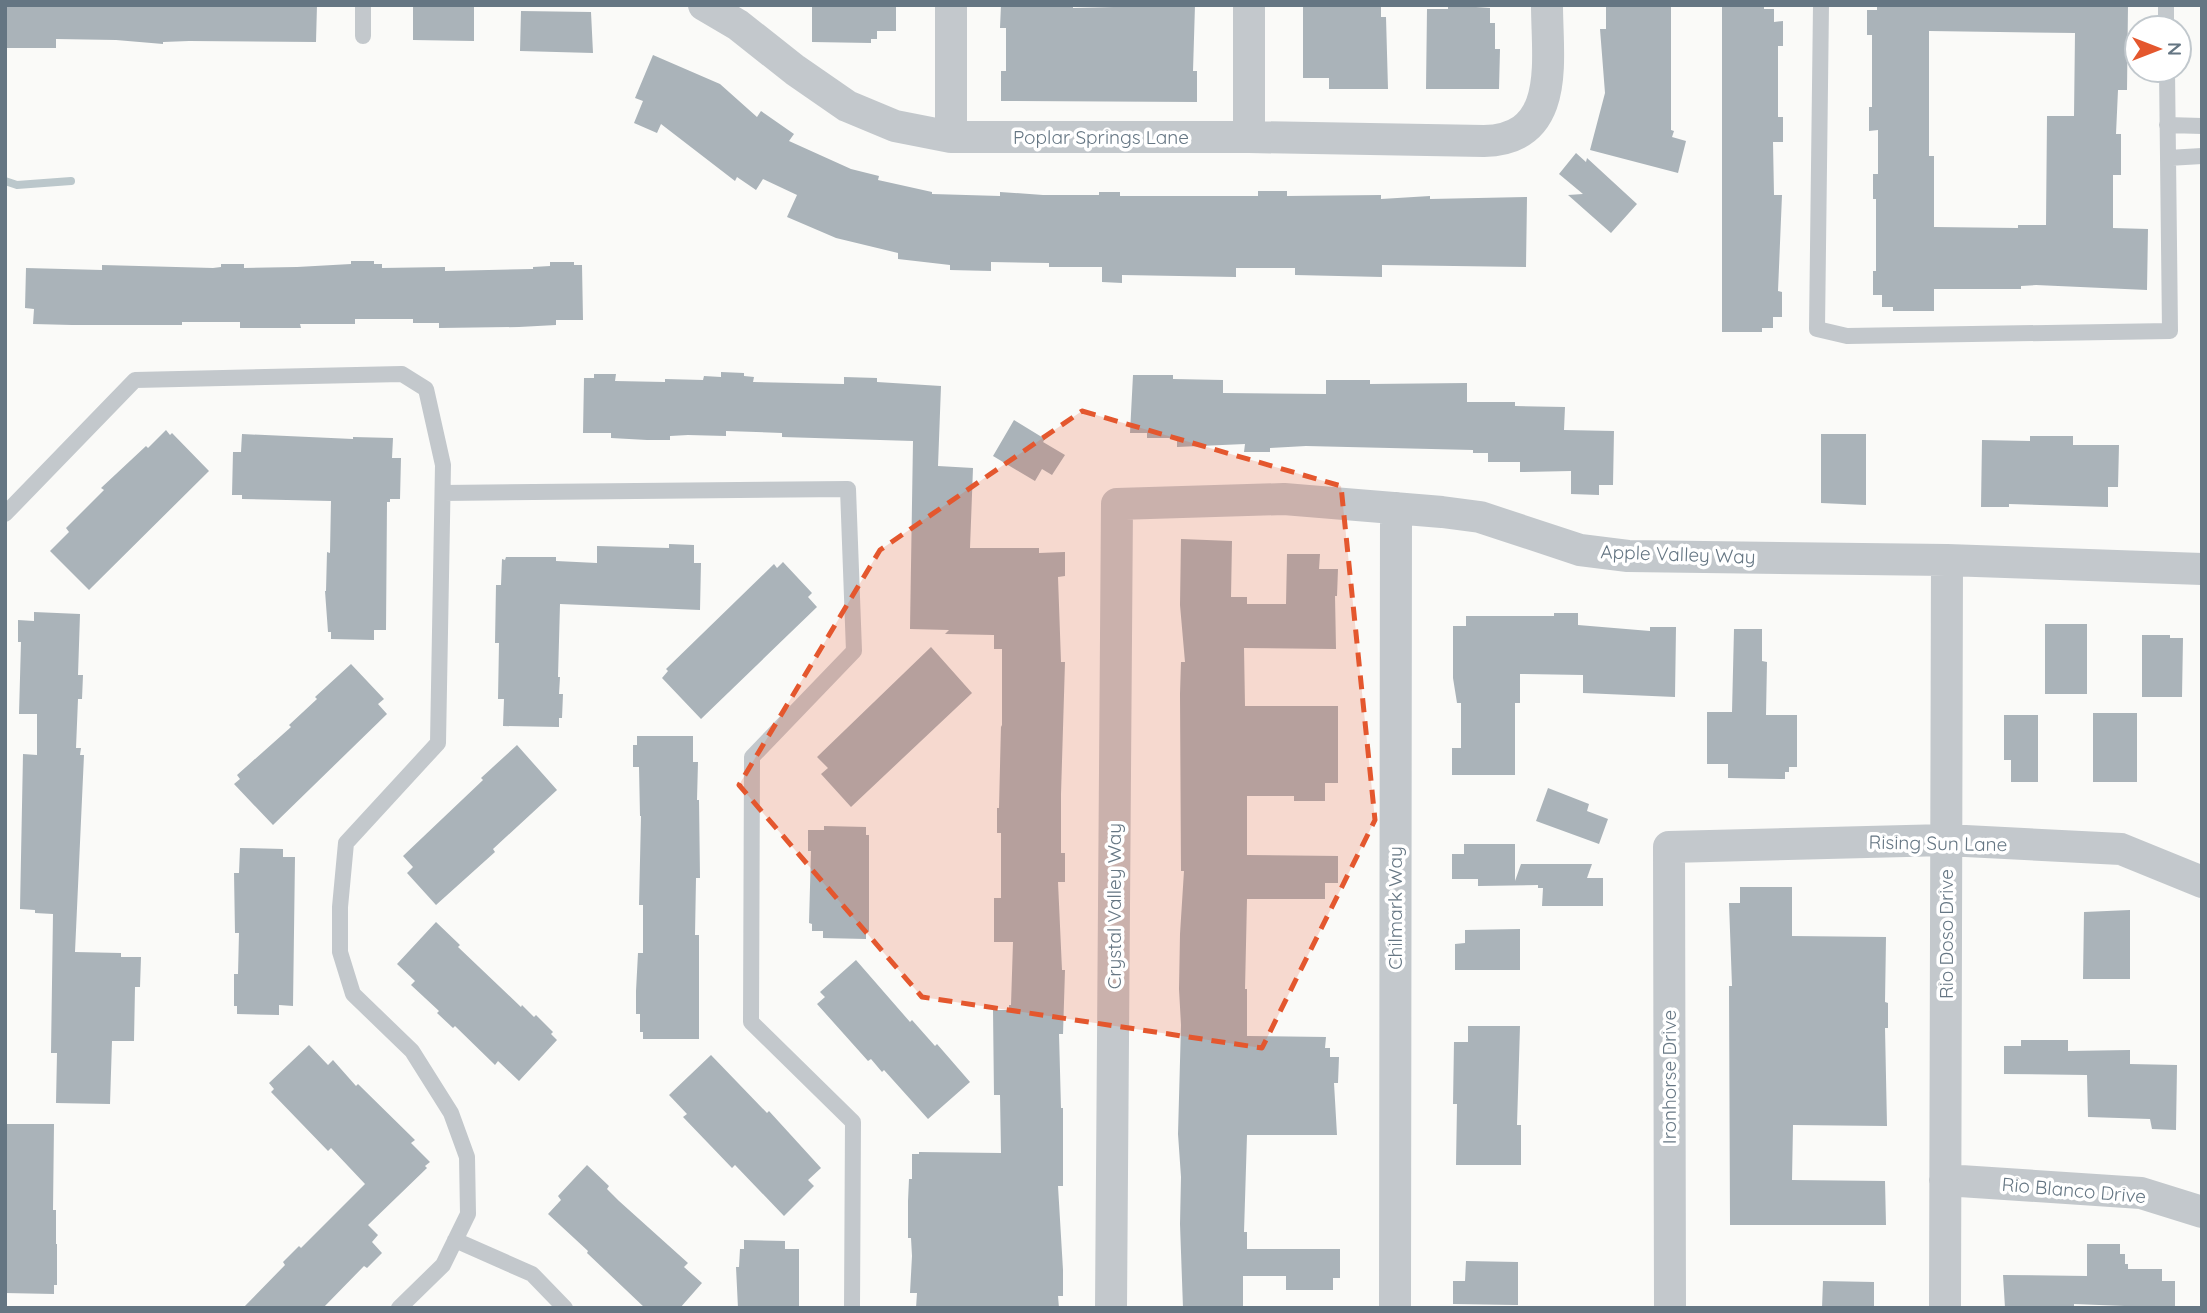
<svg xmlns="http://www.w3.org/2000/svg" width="2207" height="1313" font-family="Quicksand,sans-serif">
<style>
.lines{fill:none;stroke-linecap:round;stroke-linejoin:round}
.stream{stroke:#bbc7cb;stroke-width:8}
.building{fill:#aab3b9;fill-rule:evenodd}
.lane{stroke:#c3c8cc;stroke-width:16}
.street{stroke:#c3c8cc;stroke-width:32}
.marked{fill:#e4572e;fill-opacity:0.2;stroke:#e4572e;stroke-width:5;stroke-dasharray:14 9;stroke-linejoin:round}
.labels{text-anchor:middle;stroke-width:7;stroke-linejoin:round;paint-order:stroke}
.street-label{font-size:19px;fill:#657683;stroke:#fff}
</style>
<rect width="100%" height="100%" fill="#fafaf8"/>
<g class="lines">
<path class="stream" d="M 5,181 L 17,185 L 71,181"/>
</g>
<path class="building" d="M 5,5 L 317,5 L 316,42 L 189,41 L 163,42 L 163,44 L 116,40 L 56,39 L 56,48 L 5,48 Z
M 413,5 L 474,5 L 474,41 L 413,40 Z
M 812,5 L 896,5 L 896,31 L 877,31 L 877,39 L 871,39 L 871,43 L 812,42 Z
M 1001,5 L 1073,5 L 1073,8 L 1195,5 L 1193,71 L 1197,71 L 1197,102 L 1001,101 L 1001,71 L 1006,71 L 1006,28 L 1000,28 Z
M 1303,5 L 1381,5 L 1381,17 L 1386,17 L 1388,89 L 1329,89 L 1329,78 L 1303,78 Z
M 1448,5 L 1490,8 L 1490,23 L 1495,23 L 1495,49 L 1500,49 L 1499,89 L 1426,89 L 1427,9 L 1448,9 Z
M 1606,5 L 1671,5 L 1671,130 L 1674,131 L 1672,137 L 1686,141 L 1678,173 L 1590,150 L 1605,93 L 1600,29 L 1606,29 Z
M 1722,5 L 1764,5 L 1764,9 L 1774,9 L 1774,22 L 1783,21 L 1783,46 L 1778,46 L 1778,117 L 1783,117 L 1783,142 L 1773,142 L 1774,195 L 1782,195 L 1778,291 L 1782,292 L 1782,317 L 1773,317 L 1773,328 L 1762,328 L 1762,332 L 1722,332 Z
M 1877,5 L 2128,5 L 2127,90 L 2118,90 L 2116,134 L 2121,134 L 2121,175 L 2113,175 L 2113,228 L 2148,229 L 2147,290 L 2036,285 L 2021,286 L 2021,289 L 1934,289 L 1934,311 L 1893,311 L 1893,307 L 1882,307 L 1882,295 L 1873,295 L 1873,271 L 1876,271 L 1876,199 L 1873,199 L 1873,174 L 1878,174 L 1878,130 L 1869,131 L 1869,107 L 1872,107 L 1872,35 L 1867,35 L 1867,10 L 1877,10 ZM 1929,31 L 2075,33 L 2074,116 L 2047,116 L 2046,225 L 2018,225 L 2018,228 L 1934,227 L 1934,156 L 1929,156 Z
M 521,11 L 591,12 L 593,53 L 520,51 Z
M 653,55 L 720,84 L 757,117 L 761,111 L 794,134 L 789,141 L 851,169 L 879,176 L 878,180 L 932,192 L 932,194 L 1000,196 L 1000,192 L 1043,195 L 1099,195 L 1099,192 L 1120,192 L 1120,196 L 1258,196 L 1258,191 L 1287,191 L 1287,196 L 1381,195 L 1381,199 L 1430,196 L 1430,199 L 1527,197 L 1526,267 L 1382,265 L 1382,277 L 1295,275 L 1295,268 L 1236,268 L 1236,277 L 1122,275 L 1122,283 L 1102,282 L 1102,267 L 1049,267 L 1049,263 L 991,262 L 991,271 L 950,270 L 950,265 L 898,259 L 898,253 L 836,238 L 787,217 L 797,195 L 763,179 L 756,190 L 737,177 L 735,181 L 661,124 L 657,133 L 634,123 L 643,101 L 635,98 Z
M 1576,153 L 1586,162 L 1587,158 L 1637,204 L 1611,233 L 1568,195 L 1583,194 L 1559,174 Z
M 351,261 L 374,261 L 374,264 L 382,264 L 382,268 L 445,267 L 445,271 L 533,269 L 533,267 L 550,266 L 550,262 L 574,262 L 574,265 L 582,265 L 583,320 L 556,320 L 556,325 L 519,327 L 439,328 L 439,323 L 413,323 L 413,319 L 355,319 L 355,324 L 300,324 L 301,328 L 240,328 L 240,322 L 182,322 L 182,325 L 72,325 L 33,324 L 34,309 L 25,308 L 26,268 L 102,270 L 102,265 L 213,268 L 221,267 L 221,264 L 244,264 L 244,268 L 297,267 L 351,264 Z
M 721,372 L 744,373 L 744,376 L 754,377 L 753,382 L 844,384 L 844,377 L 877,378 L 877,382 L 941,386 L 938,466 L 973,468 L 970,548 L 1039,548 L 1039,553 L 1065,552 L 1065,576 L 1058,577 L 1061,662 L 1065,662 L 1061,794 L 1061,853 L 1065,853 L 1065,882 L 1058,882 L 1062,970 L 1065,970 L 1063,1034 L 1059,1034 L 1061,1108 L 1063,1108 L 1063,1186 L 1058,1186 L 1063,1270 L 1063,1296 L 1058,1296 L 1059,1308 L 916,1308 L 917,1293 L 910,1293 L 912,1256 L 911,1238 L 908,1238 L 908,1201 L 909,1179 L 912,1179 L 912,1154 L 919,1154 L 919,1152 L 1001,1153 L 1000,1095 L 994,1095 L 993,1010 L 1009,1010 L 1009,1005 L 1011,1005 L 1013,942 L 994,942 L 994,898 L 1001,898 L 1001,833 L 997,833 L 997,808 L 999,808 L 1001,725 L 1002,727 L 1002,649 L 994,649 L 994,635 L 945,634 L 949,630 L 910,629 L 913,441 L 782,437 L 782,433 L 726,431 L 726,436 L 688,435 L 670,436 L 670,440 L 647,440 L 611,438 L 611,433 L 583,433 L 584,378 L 594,378 L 594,374 L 616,374 L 615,381 L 665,382 L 665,379 L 703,380 L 704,376 L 721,377 Z
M 1133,375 L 1173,375 L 1173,379 L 1223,380 L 1223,393 L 1326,394 L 1326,380 L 1370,380 L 1370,384 L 1467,383 L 1467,402 L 1515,402 L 1515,406 L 1565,407 L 1564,430 L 1614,431 L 1613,485 L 1599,485 L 1599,495 L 1571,494 L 1571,471 L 1520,472 L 1520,462 L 1488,462 L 1488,453 L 1473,453 L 1473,450 L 1306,446 L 1270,448 L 1270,452 L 1244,452 L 1245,444 L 1177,447 L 1177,438 L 1147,438 L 1147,433 L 1130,433 Z
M 1014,420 L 1045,439 L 1043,442 L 1065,455 L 1052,475 L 1042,469 L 1035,481 L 993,456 Z
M 166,430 L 170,435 L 172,433 L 209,471 L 89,590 L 50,551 L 69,532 L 66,528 L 104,490 L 101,488 L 146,446 L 148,448 Z
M 242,434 L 353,439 L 353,437 L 393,438 L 392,458 L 401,458 L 400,499 L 390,499 L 390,502 L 387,502 L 386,630 L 374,630 L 374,640 L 331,639 L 331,632 L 328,632 L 325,591 L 326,591 L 327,552 L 330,553 L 331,501 L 242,499 L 242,495 L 232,495 L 233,452 L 241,452 Z
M 1821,434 L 1866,434 L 1866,505 L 1821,503 Z
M 2030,436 L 2073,436 L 2073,445 L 2119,445 L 2118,487 L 2108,487 L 2108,507 L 2009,504 L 2009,507 L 1981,507 L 1982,440 L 2030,441 Z
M 1181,539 L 1232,541 L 1231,597 L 1247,597 L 1247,604 L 1286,604 L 1287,554 L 1320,554 L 1319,569 L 1338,569 L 1337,596 L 1335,596 L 1336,649 L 1244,648 L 1245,706 L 1338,706 L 1338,783 L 1325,783 L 1325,801 L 1294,801 L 1294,796 L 1247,796 L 1247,855 L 1338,856 L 1338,883 L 1325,883 L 1325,899 L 1247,899 L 1245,989 L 1247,989 L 1247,1036 L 1326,1037 L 1325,1048 L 1330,1048 L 1330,1057 L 1339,1057 L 1338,1083 L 1334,1083 L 1337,1135 L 1247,1135 L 1244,1232 L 1247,1232 L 1247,1249 L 1340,1249 L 1340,1278 L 1333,1278 L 1333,1290 L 1286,1290 L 1286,1276 L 1243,1276 L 1243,1308 L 1183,1308 L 1180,1224 L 1181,1177 L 1178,1134 L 1181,1025 L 1179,989 L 1180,934 L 1184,871 L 1181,871 L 1180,694 L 1181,662 L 1185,662 L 1180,605 Z
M 669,544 L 694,545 L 694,563 L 701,563 L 700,610 L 560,604 L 558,677 L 560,677 L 559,694 L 563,694 L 562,718 L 559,718 L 559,727 L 503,726 L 504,699 L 498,699 L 499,643 L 495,643 L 496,585 L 501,585 L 502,559 L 505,560 L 506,557 L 556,557 L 556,561 L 597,563 L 597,546 L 669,548 Z
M 783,562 L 812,593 L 808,597 L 817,607 L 701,719 L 662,678 L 668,671 L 666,669 L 774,564 L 777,568 Z
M 34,612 L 80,614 L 78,675 L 83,675 L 82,699 L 78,699 L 76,748 L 81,748 L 80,755 L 84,755 L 75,952 L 121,953 L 121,957 L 141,957 L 140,987 L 135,987 L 134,1041 L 112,1041 L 110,1104 L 56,1103 L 57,1053 L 51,1053 L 53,914 L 35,913 L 35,910 L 20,909 L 23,754 L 37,755 L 37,714 L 19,714 L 21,642 L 18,642 L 18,620 L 34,621 Z
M 1554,613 L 1578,613 L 1578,625 L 1650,631 L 1650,627 L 1676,627 L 1675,697 L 1583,693 L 1583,675 L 1520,674 L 1520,703 L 1515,703 L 1515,775 L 1452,775 L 1452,748 L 1461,748 L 1461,703 L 1457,703 L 1453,678 L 1453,626 L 1466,626 L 1466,616 L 1554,616 Z
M 2045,624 L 2087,624 L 2087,694 L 2045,694 Z
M 1734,629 L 1762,629 L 1762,661 L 1767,662 L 1766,715 L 1797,715 L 1797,767 L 1789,767 L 1789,772 L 1785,772 L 1785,779 L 1728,778 L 1728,764 L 1707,764 L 1707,712 L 1732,712 Z
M 2142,635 L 2170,635 L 2170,638 L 2183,638 L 2182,697 L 2142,697 Z
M 931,647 L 972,693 L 851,807 L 821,774 L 828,768 L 817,757 Z
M 351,664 L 384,699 L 378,704 L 387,714 L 273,825 L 234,784 L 240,779 L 237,775 L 291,727 L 289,725 L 317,699 L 315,697 Z
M 2093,713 L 2137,713 L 2137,782 L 2093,782 Z
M 2004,715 L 2038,715 L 2038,782 L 2011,782 L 2011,760 L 2004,760 Z
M 637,736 L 693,736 L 693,762 L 698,762 L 697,800 L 699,800 L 700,878 L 696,878 L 695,935 L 699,935 L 699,1039 L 643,1039 L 643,1032 L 640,1032 L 640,1014 L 636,1014 L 636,991 L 638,953 L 643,953 L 643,905 L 639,905 L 641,816 L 640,816 L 639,767 L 633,767 L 633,745 L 637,745 Z
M 517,745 L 557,790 L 493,849 L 495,852 L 436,905 L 407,873 L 413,867 L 403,856 L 483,780 L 481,778 Z
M 1548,788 L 1589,804 L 1587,811 L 1608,819 L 1599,844 L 1536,821 Z
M 824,826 L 866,827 L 866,835 L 869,835 L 869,931 L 866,931 L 866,939 L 823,938 L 823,931 L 812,931 L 812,924 L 809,923 L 811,851 L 808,851 L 808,830 L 824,830 Z
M 1464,844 L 1515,844 L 1515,881 L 1521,864 L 1592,864 L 1587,878 L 1603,878 L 1603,906 L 1542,906 L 1543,888 L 1538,888 L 1538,885 L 1478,886 L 1478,879 L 1452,879 L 1452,854 L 1464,854 Z
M 240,848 L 283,849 L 283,857 L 295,857 L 293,1006 L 279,1005 L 279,1015 L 237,1014 L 237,1006 L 234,1006 L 234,974 L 238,974 L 239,933 L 235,933 L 234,873 L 239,873 Z
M 1740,887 L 1792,887 L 1792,936 L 1886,937 L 1885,1002 L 1888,1003 L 1888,1028 L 1885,1028 L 1887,1126 L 1793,1125 L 1792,1180 L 1885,1181 L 1886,1225 L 1730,1225 L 1729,986 L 1732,986 L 1729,903 L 1740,903 Z
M 2130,910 L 2130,979 L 2083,979 L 2084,912 Z
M 436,922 L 460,945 L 458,947 L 521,1007 L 522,1005 L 534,1017 L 536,1015 L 553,1032 L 551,1034 L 557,1040 L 519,1081 L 498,1061 L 495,1065 L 455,1026 L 453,1028 L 437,1013 L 439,1011 L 411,985 L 415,981 L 397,964 Z
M 1520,929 L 1520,970 L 1455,970 L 1455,944 L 1465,943 L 1465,930 Z
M 856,960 L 910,1022 L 912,1020 L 935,1046 L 937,1044 L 970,1082 L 928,1119 L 884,1070 L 882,1072 L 871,1059 L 868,1061 L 817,1004 L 825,997 L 820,992 Z
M 1468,1026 L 1520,1026 L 1517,1125 L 1521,1125 L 1521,1165 L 1456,1165 L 1457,1104 L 1453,1104 L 1454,1042 L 1468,1042 Z
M 2021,1040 L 2068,1040 L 2068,1051 L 2130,1050 L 2130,1064 L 2177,1065 L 2176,1130 L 2152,1129 L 2150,1119 L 2088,1117 L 2087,1075 L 2004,1074 L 2004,1046 L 2021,1046 Z
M 309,1045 L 328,1065 L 333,1060 L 356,1086 L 358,1084 L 415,1140 L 411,1143 L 430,1162 L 425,1166 L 427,1168 L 368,1225 L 378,1235 L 372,1242 L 382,1253 L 367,1268 L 364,1266 L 323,1308 L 243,1308 L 285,1265 L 283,1262 L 299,1246 L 301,1248 L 365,1184 L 331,1148 L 328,1151 L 271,1092 L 274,1089 L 269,1083 Z
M 711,1055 L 767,1113 L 769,1111 L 821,1168 L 808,1180 L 814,1186 L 784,1216 L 735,1165 L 732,1168 L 683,1117 L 687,1114 L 669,1095 Z
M 5,1124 L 54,1124 L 53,1210 L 56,1210 L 56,1244 L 57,1244 L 57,1285 L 54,1285 L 54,1294 L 5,1293 Z
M 587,1165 L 609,1186 L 607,1189 L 619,1201 L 688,1263 L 684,1267 L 702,1283 L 680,1308 L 645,1308 L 587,1253 L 588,1251 L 548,1214 L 561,1200 L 558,1196 Z
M 744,1240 L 785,1241 L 785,1249 L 799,1249 L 799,1308 L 738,1308 L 736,1267 L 739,1267 L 740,1249 L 744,1249 Z
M 2087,1244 L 2120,1244 L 2120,1254 L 2125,1254 L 2125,1264 L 2128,1264 L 2128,1269 L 2162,1269 L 2162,1281 L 2175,1281 L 2175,1308 L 2074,1304 L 2074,1308 L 2005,1308 L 2003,1275 L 2087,1276 Z
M 1466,1261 L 1518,1262 L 1518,1305 L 1453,1304 L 1453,1281 L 1465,1281 Z
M 1823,1281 L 1874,1282 L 1874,1308 L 1822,1308 Z"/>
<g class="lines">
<path class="lane" d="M 363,5 L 363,36
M 1821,5 L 1817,329 L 1847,336 L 2170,331 L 2167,70
M 2166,5 L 2166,28
M 2167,125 L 2202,126
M 2168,158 L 2202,156
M 443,493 L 848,489 L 854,651 L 752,757 L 751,1022 L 853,1122 L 852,1308
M 5,514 L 135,380 L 402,374 L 426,389 L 443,465 L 438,743 L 346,843 L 340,907 L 340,952 L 353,994 L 412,1051 L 451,1113 L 467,1157 L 468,1214 L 443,1265 L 399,1308
M 455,1240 L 532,1274 L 565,1308"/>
<path class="street" d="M 704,5 L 738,25 L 795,70 L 847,106 L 895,126 L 951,137 L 1249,137 L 1484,141 C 1562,139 1547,60 1547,5
M 951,137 L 951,5
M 1249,137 L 1249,5
M 1945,1180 L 2141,1193 L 2202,1212
M 1111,1308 L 1117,504 L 1284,499 L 1442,512 L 1480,517 L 1580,550 L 1628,556 L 1947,560 L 2202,569
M 1395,1308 L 1396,508
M 1670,1308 L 1669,847 L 1946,840 L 2121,849 L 2202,882
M 1945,1308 L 1947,560"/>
</g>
<path class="marked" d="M 1082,411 L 1341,486 L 1375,820 L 1262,1048 L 922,997 L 739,785 L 880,550 Z"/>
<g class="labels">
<g class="street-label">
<text x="1101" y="144">Poplar Springs Lane</text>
<text transform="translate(1678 554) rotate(2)" y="7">Apple Valley Way</text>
<text transform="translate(1938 843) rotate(1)" y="7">Rising Sun Lane</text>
<text transform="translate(1114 906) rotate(-90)" y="7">Crystal Valley Way</text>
<text transform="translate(1395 908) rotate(-90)" y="7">Chilmark Way</text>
<text transform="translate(1946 934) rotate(-90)" y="7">Rio Doso Drive</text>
<text transform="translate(1669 1077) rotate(-90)" y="7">Ironhorse Drive</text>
<text transform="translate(2074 1190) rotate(5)" y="7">Rio Blanco Drive</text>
</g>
</g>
<rect width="2207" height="1313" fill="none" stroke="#657683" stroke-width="14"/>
<g transform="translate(2158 49) rotate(90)"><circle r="33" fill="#ffffff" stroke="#c1c8cd" stroke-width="2"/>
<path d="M0-5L12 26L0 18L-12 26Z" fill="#e4572e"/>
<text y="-10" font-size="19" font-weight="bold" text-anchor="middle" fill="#657683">N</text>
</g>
</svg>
